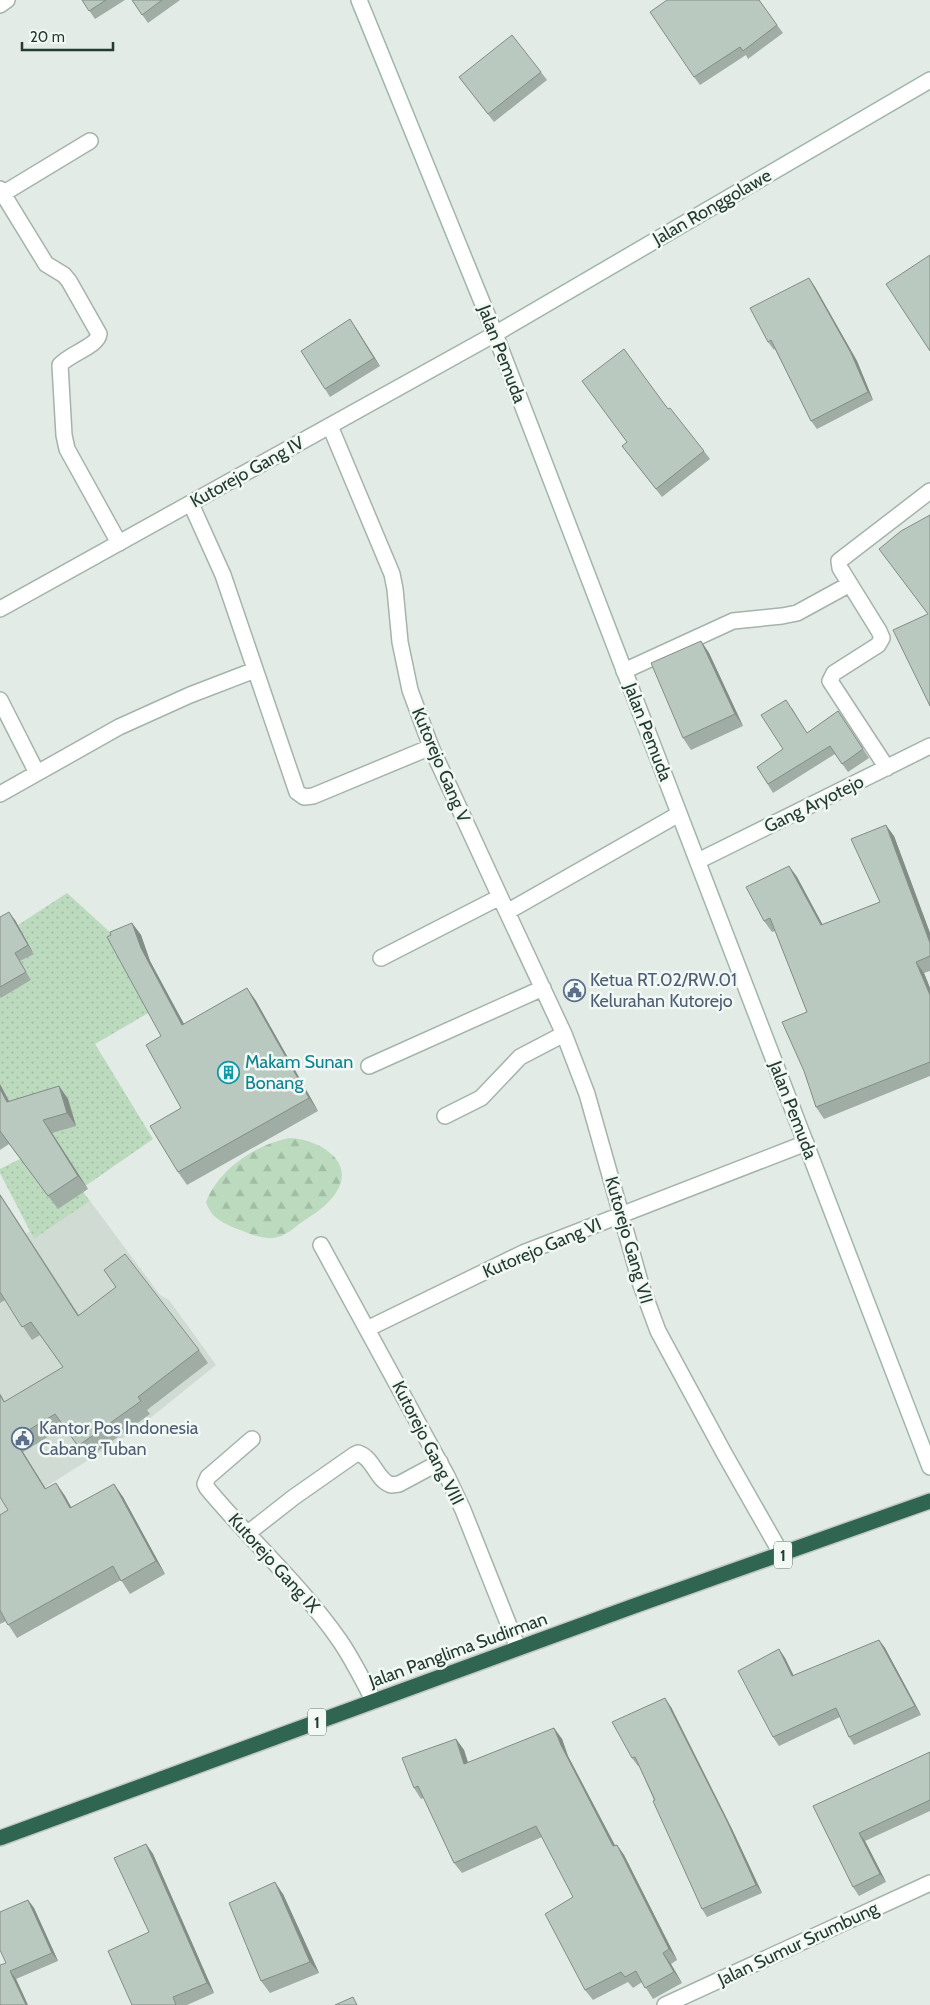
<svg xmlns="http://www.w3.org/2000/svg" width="930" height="2005" font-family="Cabin,sans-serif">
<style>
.built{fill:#d0dbd4}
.forest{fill:url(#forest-firs)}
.park{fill:url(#park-dots)}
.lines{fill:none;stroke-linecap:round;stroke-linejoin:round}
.lane-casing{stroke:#a5b3ab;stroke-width:18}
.street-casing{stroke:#a5b3ab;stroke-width:18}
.secondary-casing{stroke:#a1b6ab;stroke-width:18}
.highway-casing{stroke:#c1c8c5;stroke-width:18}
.lane{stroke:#fff;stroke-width:15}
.street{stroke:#fff;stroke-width:15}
.secondary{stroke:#fff;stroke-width:15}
.highway{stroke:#306551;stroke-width:15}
.wall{fill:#a0ada5}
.shaded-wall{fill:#828d86}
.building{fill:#bac9c0;stroke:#828d86}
.labels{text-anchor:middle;stroke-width:5;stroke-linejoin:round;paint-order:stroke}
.shield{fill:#f2f8f4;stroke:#61746b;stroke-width:1}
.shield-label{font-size:16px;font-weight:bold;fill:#233b30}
.street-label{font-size:18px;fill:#233b30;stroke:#f2f8f4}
.service-label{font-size:18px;fill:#4e5e75;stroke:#f2f8f4;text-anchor:start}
.culture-label{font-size:18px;fill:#0d838f;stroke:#f2f8f4;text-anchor:start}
</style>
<defs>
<pattern id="forest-firs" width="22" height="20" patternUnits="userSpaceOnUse" patternTransform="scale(1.25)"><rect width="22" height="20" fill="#bcdbbe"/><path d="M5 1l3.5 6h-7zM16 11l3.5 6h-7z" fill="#a1bda4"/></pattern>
<pattern id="park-dots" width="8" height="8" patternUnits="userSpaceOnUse" patternTransform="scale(1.25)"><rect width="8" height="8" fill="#bcdbbe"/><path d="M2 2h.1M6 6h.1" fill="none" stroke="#a1bda4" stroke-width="1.8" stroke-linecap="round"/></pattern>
</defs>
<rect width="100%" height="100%" fill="#e2ebe5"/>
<path class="built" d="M 90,1201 L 160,1295 L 169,1300 L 216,1365 L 134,1431 L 0,1516 L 0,1252 L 30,1231 L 34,1239 Z"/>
<path class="forest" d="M 289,1138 C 312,1138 351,1156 340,1185 C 334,1201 316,1213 302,1222 C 294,1228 284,1237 273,1238 C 261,1239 250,1234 240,1230 C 224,1224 211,1218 206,1202 C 219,1169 255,1145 289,1138 Z"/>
<path class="park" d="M 67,893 L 113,935 L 150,1012 L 95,1044 L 153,1139 L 81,1189 L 90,1201 L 34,1239 L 0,1173 L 0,1169 L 34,1152 L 0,1084 L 0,996 L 1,998 L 31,980 L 20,961 L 34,953 L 18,925 Z"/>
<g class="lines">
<defs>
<path id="lane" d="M 0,5 L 7,0
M 0,189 L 46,264 L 64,275 L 69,281 L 99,334 C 98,346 69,354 60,365 L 64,435 L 67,449 L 119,543
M 4,193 L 90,141
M 330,426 L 392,574 L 395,589 L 400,642 L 410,690 L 431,747 L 507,912 L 679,814
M 191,504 L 223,575 L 297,792 L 304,797 L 313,796 L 431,747
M 624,671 L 733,621 L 782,616 L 797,613 L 850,584
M 0,700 L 37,773
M 887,768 L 830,681 L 834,673 L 878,645 L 882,638 L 879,631 L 840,568 L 839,561 L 930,491
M 0,794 L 119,727 L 190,695 L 255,670
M 698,861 L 930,746
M 507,912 L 564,1034 L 587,1094 L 641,1285 L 658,1331 L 724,1453 L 782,1555
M 381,958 L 500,897
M 369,1066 L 543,988
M 445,1116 L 481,1098 L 520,1057 L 564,1034
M 321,1245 L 447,1476 L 463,1510 L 518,1648
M 367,1329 L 523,1253 L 806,1143
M 252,1439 L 208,1477 L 205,1484 L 207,1488 C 250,1540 301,1585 340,1641 C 353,1660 363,1681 374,1701
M 248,1533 L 294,1497 L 354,1455 L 358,1453 C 374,1458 376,1480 391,1485 L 399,1484 L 440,1462"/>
<path id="street" d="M 0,609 L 495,334
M 665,2005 L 930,1883"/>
<path id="secondary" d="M 359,0 L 495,334 L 930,1467
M 495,334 L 930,80"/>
<path id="highway" d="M 0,1838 L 634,1606 L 930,1501"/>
</defs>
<use href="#lane" class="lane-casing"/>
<use href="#street" class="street-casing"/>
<use href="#secondary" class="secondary-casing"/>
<use href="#highway" class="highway-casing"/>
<use href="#lane" class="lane"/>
<use href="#street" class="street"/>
<use href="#secondary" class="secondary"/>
<use href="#highway" class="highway"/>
</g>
<path class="wall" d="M 82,0 L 125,0 L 95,19 Z
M 132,0 L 180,0 L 148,23 Z
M 759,0 L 783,33 L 748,59 L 746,55 L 700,85 L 694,77 Z
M 541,72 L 547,80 L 494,122 L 459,77 Z
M 809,278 L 815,287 L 857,361 L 873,400 L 817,429 L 811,421 L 775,349 L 774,350 L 768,342 Z
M 356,328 L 380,366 L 330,397 L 325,389 Z
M 668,409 L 704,451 L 710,459 L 662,497 L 622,446 Z
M 701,641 L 709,653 L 743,726 L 691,750 L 683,738 Z
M 792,708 L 807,733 L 838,711 L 869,758 L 848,772 L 835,754 L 773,793 L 757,767 L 783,749 Z
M 894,836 L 930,933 L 930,971 L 924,973 L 930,988 L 930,1076 L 824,1119 L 816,1107 L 807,1012 L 775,931 L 772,932 L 764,921 L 789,866 L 797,877 L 823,925 L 880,902 Z
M 0,917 L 15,920 L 34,954 L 20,961 L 31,980 L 1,998 L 0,997 Z
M 132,923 L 141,935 L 150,961 L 184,1024 L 247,988 L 256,1001 L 318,1111 L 187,1185 L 178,1172 L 181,1108 L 161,1036 Z
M 0,1084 L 9,1101 L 59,1086 L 68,1099 L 76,1126 L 52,1133 L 88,1189 L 58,1209 L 9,1144 L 0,1150 Z
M 0,1194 L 79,1315 L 116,1287 L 104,1270 L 199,1350 L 208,1363 L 147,1410 L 150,1414 L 87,1459 L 64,1427 L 23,1452 L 46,1489 L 56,1483 L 65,1496 L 71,1508 L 114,1484 L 123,1497 L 165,1574 L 130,1594 L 121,1580 L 17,1638 L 6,1621 L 0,1624 L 0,1515 L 8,1510 L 0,1497 L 0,1393 L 5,1402 L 63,1367 L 40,1335 L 32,1340 L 5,1300 L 0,1303 Z
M 879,1640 L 885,1648 L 921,1715 L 854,1745 L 849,1737 L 840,1717 L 779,1746 L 773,1737 L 779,1649 L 785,1658 L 793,1676 Z
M 671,1707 L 732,1829 L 762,1893 L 707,1917 L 702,1909 L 639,1766 L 638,1766 L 632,1758 Z
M 554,1728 L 562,1739 L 568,1756 L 615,1845 L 617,1845 L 624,1855 L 677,1960 L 671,1964 L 682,1983 L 653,1999 L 642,1982 L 633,1988 L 628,1982 L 593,2000 L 585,1990 L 573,1897 L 542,1837 L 462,1873 L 454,1863 L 424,1798 L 421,1799 L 414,1788 L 456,1739 L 464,1750 L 468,1763 Z
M 930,1752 L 930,1811 L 865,1841 L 886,1882 L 859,1896 L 853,1887 L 813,1806 Z
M 146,1844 L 153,1854 L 214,1993 L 187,2005 L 132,2005 L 149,1932 Z
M 283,1894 L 319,1973 L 270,1993 L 261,1981 Z
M 28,1900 L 34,1908 L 58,1961 L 16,1979 L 28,2005 L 6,1963 Z"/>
<path class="shaded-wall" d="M 809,278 L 815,287 L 857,361 L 873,400 L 868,392 Z
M 350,319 L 356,328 L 380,366 L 374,358 Z
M 701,641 L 709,653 L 743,726 L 735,714 Z
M 886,825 L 894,836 L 930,933 L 930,943 Z
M 789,866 L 797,877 L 829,937 L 821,925 Z
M 9,912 L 15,920 L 34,954 L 28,945 Z
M 132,923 L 141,935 L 150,961 L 191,1037 L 182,1025 L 141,948 Z
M 916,962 L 924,973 L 930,988 L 930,995 Z
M 247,988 L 256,1001 L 318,1111 L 309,1098 Z
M 0,1084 L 16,1115 L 7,1102 L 0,1089 Z
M 59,1086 L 68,1099 L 76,1126 L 67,1113 Z
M 43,1120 L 52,1133 L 88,1189 L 78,1176 Z
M 0,1194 L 87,1329 L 78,1316 Z
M 14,1439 L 23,1452 L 54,1502 L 45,1489 Z
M 56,1483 L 65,1496 L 79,1521 L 70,1508 Z
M 114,1484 L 123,1497 L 165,1574 L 156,1561 Z
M 879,1640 L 885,1648 L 921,1715 L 915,1706 Z
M 779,1649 L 785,1658 L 798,1684 L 792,1676 Z
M 665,1698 L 671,1707 L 732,1829 L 762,1893 L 756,1885 Z
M 554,1728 L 562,1739 L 568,1756 L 621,1857 L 613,1846 L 561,1745 Z
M 456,1739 L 464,1750 L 472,1775 L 464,1764 Z
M 859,1833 L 865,1841 L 886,1882 L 880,1874 Z
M 146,1844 L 153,1854 L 214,1993 L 207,1983 Z
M 617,1845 L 624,1855 L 677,1960 L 669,1949 Z
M 275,1882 L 283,1894 L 319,1973 L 310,1962 Z
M 28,1900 L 34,1908 L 58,1961 L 52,1953 Z
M 663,1953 L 671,1964 L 682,1983 L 674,1972 Z
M 10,1971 L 16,1979 L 28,2005 L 26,2005 Z"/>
<path class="building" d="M 82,0 L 106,0 L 89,11 Z
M 132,0 L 162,0 L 142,15 Z
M 667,0 L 759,0 L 777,25 L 743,51 L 740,47 L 694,77 L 650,12 Z
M 512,35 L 541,72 L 488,114 L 459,77 Z
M 930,255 L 930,351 L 886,284 Z
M 809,278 L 851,353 L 868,392 L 811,421 L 771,340 L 768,342 L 750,308 Z
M 350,319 L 374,358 L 325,389 L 301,351 Z
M 624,349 L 668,409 L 670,408 L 704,451 L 656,489 L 622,446 L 627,442 L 582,381 Z
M 930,515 L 930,706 L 893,630 L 928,614 L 879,549 L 901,531 Z
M 701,641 L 735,714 L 683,738 L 651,663 Z
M 786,700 L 807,733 L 838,711 L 863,749 L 842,764 L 830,746 L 768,784 L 757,767 L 783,749 L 761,715 Z
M 886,825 L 930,943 L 930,956 L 916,962 L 930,995 L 930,1062 L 816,1107 L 804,1071 L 782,1022 L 807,1012 L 770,918 L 764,921 L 746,887 L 789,866 L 821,925 L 880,902 L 851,839 Z
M 9,912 L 28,945 L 15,953 L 26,972 L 0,987 L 0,917 Z
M 132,923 L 141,948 L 182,1025 L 247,988 L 309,1098 L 178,1172 L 150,1126 L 181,1108 L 146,1045 L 161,1036 L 107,937 L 111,935 L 110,932 Z
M 59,1086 L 67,1113 L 43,1120 L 78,1176 L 48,1196 L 0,1131 L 0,1089 L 7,1102 Z
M 0,1195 L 78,1316 L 116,1287 L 104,1270 L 125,1254 L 199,1350 L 138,1397 L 141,1401 L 78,1446 L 55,1414 L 14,1439 L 45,1489 L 56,1483 L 70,1508 L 114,1484 L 156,1561 L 121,1581 L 113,1566 L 8,1625 L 0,1610 L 0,1515 L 8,1510 L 0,1497 L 0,1395 L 4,1402 L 63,1367 L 31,1322 L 22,1327 L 0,1292 Z
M 879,1640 L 915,1706 L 849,1737 L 836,1708 L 773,1737 L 738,1671 L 779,1649 L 792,1676 Z
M 665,1698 L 727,1821 L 756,1885 L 702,1909 L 653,1801 L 655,1800 L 635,1757 L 632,1758 L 612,1722 Z
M 554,1728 L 561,1745 L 613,1846 L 617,1845 L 669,1949 L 663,1953 L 674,1972 L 645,1988 L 636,1971 L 625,1977 L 621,1972 L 585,1990 L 545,1914 L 573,1897 L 536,1826 L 454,1863 L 418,1786 L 414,1788 L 402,1758 L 456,1739 L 464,1764 Z
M 930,1752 L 930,1800 L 859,1833 L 880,1874 L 853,1887 L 813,1806 Z
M 146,1844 L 207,1983 L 173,1997 L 176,2005 L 132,2005 L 108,1951 L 149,1932 L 114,1858 Z
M 275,1882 L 310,1962 L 261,1981 L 229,1903 Z
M 28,1900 L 52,1953 L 10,1971 L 26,2005 L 0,2005 L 0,1965 L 6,1963 L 0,1950 L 0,1912 Z
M 353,1997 L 357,2005 L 335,2005 Z"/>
<defs>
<symbol id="civic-ring" viewBox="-11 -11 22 22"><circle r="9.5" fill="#f2f8f4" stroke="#5c6f8a" stroke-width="1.5"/><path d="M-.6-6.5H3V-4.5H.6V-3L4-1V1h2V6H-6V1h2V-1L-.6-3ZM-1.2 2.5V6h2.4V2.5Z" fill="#5c6f8a"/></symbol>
<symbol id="building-ring" viewBox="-11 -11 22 22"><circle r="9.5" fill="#f2f8f4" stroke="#0f9aa8" stroke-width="1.5"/><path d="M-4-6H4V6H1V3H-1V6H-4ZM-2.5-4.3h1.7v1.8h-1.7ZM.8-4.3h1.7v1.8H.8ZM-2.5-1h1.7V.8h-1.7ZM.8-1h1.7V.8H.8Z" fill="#0f9aa8"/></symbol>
</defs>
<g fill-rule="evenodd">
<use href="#civic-ring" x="562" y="978" width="25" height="25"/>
<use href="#building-ring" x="216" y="1060" width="25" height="25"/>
<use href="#civic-ring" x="10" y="1426" width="25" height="25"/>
</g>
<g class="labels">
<g class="shield">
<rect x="774" y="1541.5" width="18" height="27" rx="4"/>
<rect x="308" y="1708.5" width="18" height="27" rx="4"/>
</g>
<g class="shield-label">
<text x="783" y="1561">1</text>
<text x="317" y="1728">1</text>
</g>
<g class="street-label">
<text transform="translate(712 207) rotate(-30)" y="6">Jalan Ronggolawe</text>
<text transform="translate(502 354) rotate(69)" y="6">Jalan Pemuda</text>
<text transform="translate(247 472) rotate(-29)" y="6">Kutorejo Gang IV</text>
<text transform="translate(648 732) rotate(69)" y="6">Jalan Pemuda</text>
<text transform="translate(441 765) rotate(67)" y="6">Kutorejo Gang V</text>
<text transform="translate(814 804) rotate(-26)" y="6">Gang Aryotejo</text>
<text transform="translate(793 1110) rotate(69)" y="6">Jalan Pemuda</text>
<text transform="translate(629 1240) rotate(74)" y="6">Kutorejo Gang VII</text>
<text transform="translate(542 1248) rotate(-23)" y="6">Kutorejo Gang VI</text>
<text transform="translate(428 1443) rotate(63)" y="6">Kutorejo Gang VIII</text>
<text transform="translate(274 1563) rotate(48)" y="6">Kutorejo Gang IX</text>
<text transform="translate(458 1650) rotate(-20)" y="6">Jalan Panglima Sudirman</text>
<text transform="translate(798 1944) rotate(-25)" y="6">Jalan Sumur Srumbung</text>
</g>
<g class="service-label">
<text x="590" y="986">Ketua RT.02/RW.01<tspan x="590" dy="21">Kelurahan Kutorejo</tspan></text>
<text x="39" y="1434">Kantor Pos Indonesia<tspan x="39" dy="21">Cabang Tuban</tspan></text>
</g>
<g class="culture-label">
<text x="245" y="1068">Makam Sunan<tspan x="245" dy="21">Bonang</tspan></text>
</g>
</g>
<path d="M22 42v8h91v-8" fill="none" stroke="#233b30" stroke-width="2.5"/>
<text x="30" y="42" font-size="15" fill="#233b30" stroke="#f2f8f4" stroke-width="4" paint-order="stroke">20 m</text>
</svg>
